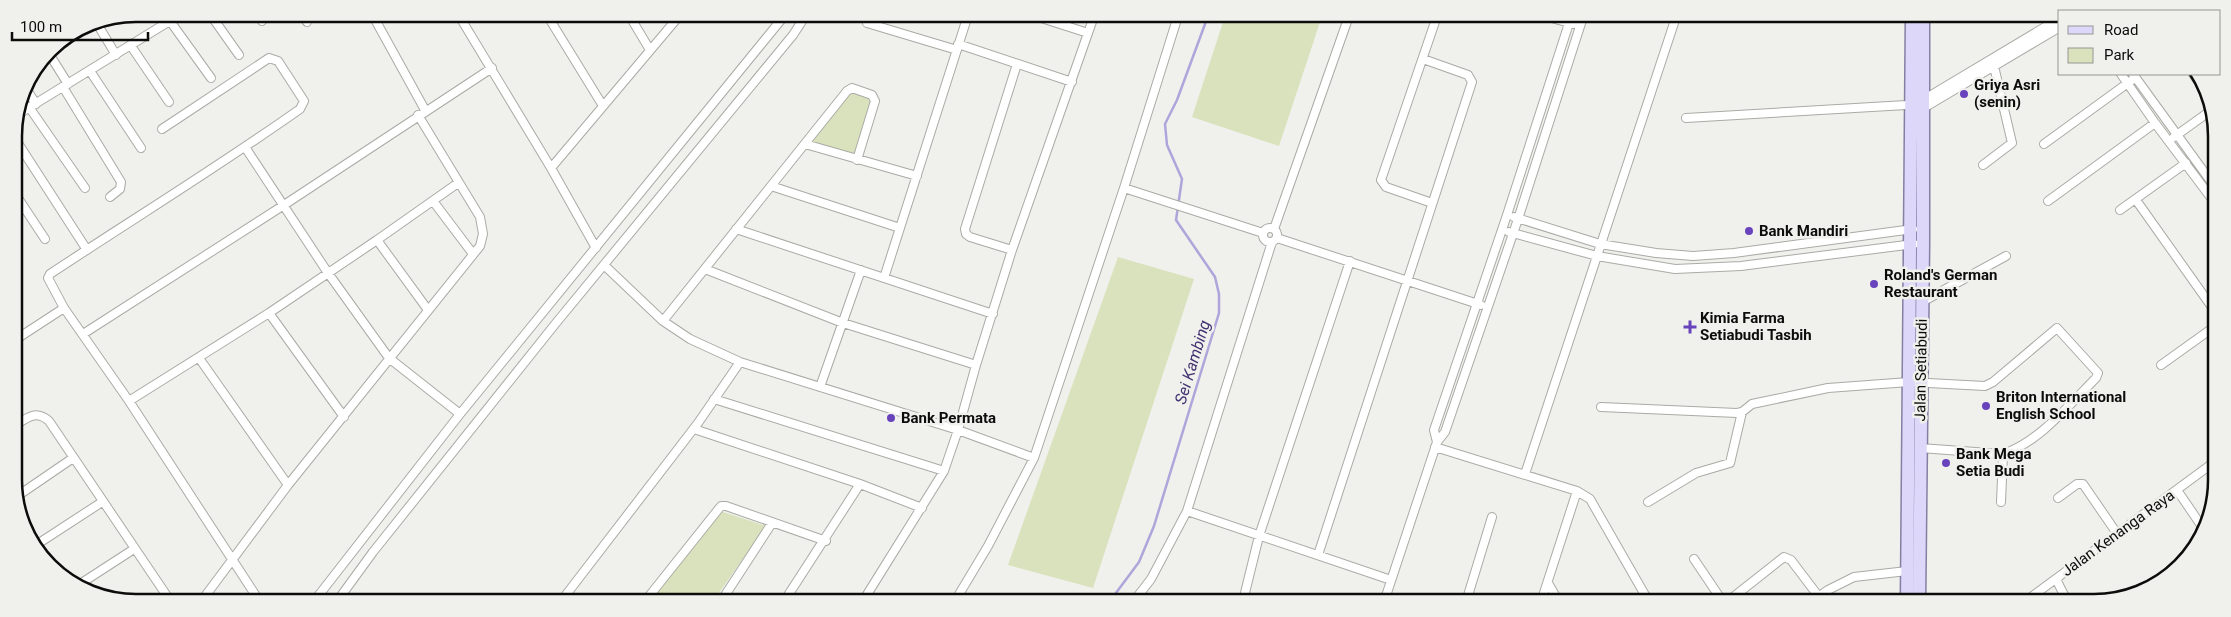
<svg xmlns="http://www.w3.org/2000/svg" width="2231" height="617" font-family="Roboto,sans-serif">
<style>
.green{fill:#dae2bd}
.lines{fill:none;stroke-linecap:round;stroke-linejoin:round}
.stream{stroke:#afa5db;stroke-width:2.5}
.minor-casing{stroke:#a9aba5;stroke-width:10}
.primary-casing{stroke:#867fa4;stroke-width:15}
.minor{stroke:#fff;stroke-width:8}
.primary{stroke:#ddd7fa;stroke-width:12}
.poi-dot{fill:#6843bc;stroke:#f0f1ec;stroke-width:2}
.labels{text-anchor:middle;stroke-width:5;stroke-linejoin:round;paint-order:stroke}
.poi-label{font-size:15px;font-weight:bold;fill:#0c0c0b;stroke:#f0f1ec;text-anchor:start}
.street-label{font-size:15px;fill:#0c0c0b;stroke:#f0f1ec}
.water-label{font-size:16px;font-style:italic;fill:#443373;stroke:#f0f1ec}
.rim{fill:none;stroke:#0c0c0b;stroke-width:2.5}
</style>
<rect width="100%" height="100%" fill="#f0f1ec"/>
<path class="green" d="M 1225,16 L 1322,16 L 1279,146 L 1192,117 Z
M 849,92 L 874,100 L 857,158 L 805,143 Z
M 1118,257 L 1194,279 L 1093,588 L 1008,565 Z
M 717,510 L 766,526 L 714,600 L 648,600 Z"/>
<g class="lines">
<path class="stream" d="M 1110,601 L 1139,562 L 1154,526 L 1219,313 L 1219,294 L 1215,277 L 1176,220 L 1182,179 L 1167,145 L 1165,124 L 1177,100 L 1208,16"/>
<defs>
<path id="minor" d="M 210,14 L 239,55
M 257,14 L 262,21
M 302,14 L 307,22
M 372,14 L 425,110
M 458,14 L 551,168 L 596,248
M 547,15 L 603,106
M 629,15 L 650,50
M 1035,16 L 1088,33
M 1548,17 L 1573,24
M 170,21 L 211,78
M 96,22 L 116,55
M 867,23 L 957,50
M 958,44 L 1072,82
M 131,46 L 169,102
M 48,52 L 68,84
M 90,71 L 141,148
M 2121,74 L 2155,123 L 2215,203
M 2133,74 L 2215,187
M 2193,74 L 2202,87
M 25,87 L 36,104
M 63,87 L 121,182 L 120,189 L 110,197
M 29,107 L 85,188
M 1922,109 L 2060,27
M 17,115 L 181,14
M 1686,118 L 1906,105 L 1923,100 L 2060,18
M 162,129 L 269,58 L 278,61 L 304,101 L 300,109 C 218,167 133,219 50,274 L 48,278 L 64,308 L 129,401 L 258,599
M 14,137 L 87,250
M 2174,137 L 2213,109
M 805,144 L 917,176
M 2044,144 L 2132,80
M 245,147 L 328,273 L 389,358 L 460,414
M 1983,165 L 2012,143 L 1993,62
M 551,168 L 680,15
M 771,186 L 900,228
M 1124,188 L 1263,233
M 14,192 L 45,239
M 2136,200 L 2214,310
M 433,201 L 473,254
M 2048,201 L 2155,123
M 1432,203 L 1386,187 L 1381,180 L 1437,16
M 2120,210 L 2186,163
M 1514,217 L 1600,244 L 1656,253 L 1693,256 L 1734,253 L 1913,229
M1263 235a7 7 0 1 1 14 0a7 7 0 1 1-14 0Z
M 736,229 L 993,314
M 1274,229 L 1349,16
M 1509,232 L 1597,256 L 1675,269 L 1741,266 L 1914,244
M 1277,238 L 1481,305
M 1012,250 L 970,237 L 966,234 L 965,229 L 1017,64
M 604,265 L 663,321 L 690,339 L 740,362 L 958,430 L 1034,458
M 705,269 L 843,323 L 976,365
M 884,278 L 968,15
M 1922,302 L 2006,256
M 428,310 L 377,240 L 458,183
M 269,313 L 344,417
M 663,321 L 847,91 L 852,88 L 872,95 L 875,101 L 857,160
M 83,334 L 284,205 L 492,68
M 15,340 L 64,308
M 199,358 L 288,485
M 2161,365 L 2214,327
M 820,387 L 861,270
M 714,399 L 944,471
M 129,401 L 269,313 L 377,240
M 1601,407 L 1737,413 L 1742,412 L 1752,404 L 1828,388 L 1909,382 L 1985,386 L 1993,382 L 2057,328 L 2098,373 L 2096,378 C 2070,404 2038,443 2003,454 L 1920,448
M 16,425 C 28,417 36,410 49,421 L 169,599
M 694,429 L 860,484 L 922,508
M 1437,442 L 1434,430 L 1507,215 L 1571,17
M 1435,447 L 1577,491 L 1590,499 L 1649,602
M 1525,474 L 1676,17
M 2177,490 L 2205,531
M 16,497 L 73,458
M 2058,498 L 2077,484 L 2083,484 L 2118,535
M 1648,502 L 1696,473 L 1730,463 L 1742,412
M 2001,502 L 2003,454
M 1187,511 L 1391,580
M 36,545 L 102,502
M 1318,555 L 1472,82 L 1468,75 L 1423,59
M 1694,559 L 1723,602
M 2056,579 L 2068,603
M 1548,583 L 1559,602
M 80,584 L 134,549
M 203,599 L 288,485 L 480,246 L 483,234 L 480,217 L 418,115
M 315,600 L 460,414 L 785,15
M 338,600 L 373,552 L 556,323 L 793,35 L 806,15
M 562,600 L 698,423 L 740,362
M 646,600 L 721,506 L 726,506 L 826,541
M 722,600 L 772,523
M 785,600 L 860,484
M 863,601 L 944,471 L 958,430 L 976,365 L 1012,250 L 1094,16
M 955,601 L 988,546 L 1034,458 L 1124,188 L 1178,16
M 1134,601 L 1151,579 L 1187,511 L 1272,242
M 1243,601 L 1259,536 L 1350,261
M 1384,602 L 1437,442 L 1445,432 L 1518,219 L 1583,17
M 1466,602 L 1492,517
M 1541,602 L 1577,491
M 1727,602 L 1784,557 L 1791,560 L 1819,597
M 1811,602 L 1828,590 L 1854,577 L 1907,571
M 2023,603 L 2213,463"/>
<path id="primary" d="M 1907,603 C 1909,408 1912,213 1912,17
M 1919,603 L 1923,243 L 1923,17"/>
</defs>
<use href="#minor" class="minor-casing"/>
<use href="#primary" class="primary-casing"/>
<use href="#minor" class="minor"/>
<use href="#primary" class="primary"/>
</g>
<g class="poi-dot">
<circle cx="1964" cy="94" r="5"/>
<circle cx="1749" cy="231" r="5"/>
<circle cx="1874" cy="284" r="5"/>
<path d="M1687.5 319.5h5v5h5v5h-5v5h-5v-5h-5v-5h5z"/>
<circle cx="1986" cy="406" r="5"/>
<circle cx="891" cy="418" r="5"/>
<circle cx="1946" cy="463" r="5"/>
</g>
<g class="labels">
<g class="poi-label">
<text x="1974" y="90">Griya Asri<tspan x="1974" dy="17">(senin)</tspan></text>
<text x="1759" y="236">Bank Mandiri</text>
<text x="1884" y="280">Roland's German<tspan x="1884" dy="17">Restaurant</tspan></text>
<text x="1700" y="323">Kimia Farma<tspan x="1700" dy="17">Setiabudi Tasbih</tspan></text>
<text x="1996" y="402">Briton International<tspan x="1996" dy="17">English School</tspan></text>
<text x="901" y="423">Bank Permata</text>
<text x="1956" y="459">Bank Mega<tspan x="1956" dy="17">Setia Budi</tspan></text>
</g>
<g class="street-label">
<text transform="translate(1921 370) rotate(-89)" y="5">Jalan Setiabudi</text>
<text transform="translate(2118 533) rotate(-36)" y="5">Jalan Kenanga Raya</text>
</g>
<g class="water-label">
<text transform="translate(1192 362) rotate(-73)" y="6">Sei Kambing</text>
</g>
</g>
<path d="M0 0H2231V617H0ZM136 22H2094A114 114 0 0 1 2208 136V480A114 114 0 0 1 2094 594H136A114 114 0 0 1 22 480V136A114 114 0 0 1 136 22Z" fill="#f0f1ec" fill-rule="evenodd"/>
<path class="rim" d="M136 22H2094A114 114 0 0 1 2208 136V480A114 114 0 0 1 2094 594H136A114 114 0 0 1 22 480V136A114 114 0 0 1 136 22Z"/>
<rect x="2058" y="10" width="162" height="65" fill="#f0f1ec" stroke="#959592"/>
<rect x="2068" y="26" width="25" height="8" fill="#ddd7fa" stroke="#959592"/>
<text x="2104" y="35" font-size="15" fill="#0c0c0b">Road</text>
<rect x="2068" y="48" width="25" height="15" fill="#dae2bd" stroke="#959592"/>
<text x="2104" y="60" font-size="15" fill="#0c0c0b">Park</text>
<path d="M12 32v8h136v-8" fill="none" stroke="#0c0c0b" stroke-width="2.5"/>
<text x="20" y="32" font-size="15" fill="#0c0c0b" stroke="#f0f1ec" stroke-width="4" paint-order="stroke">100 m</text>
</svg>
